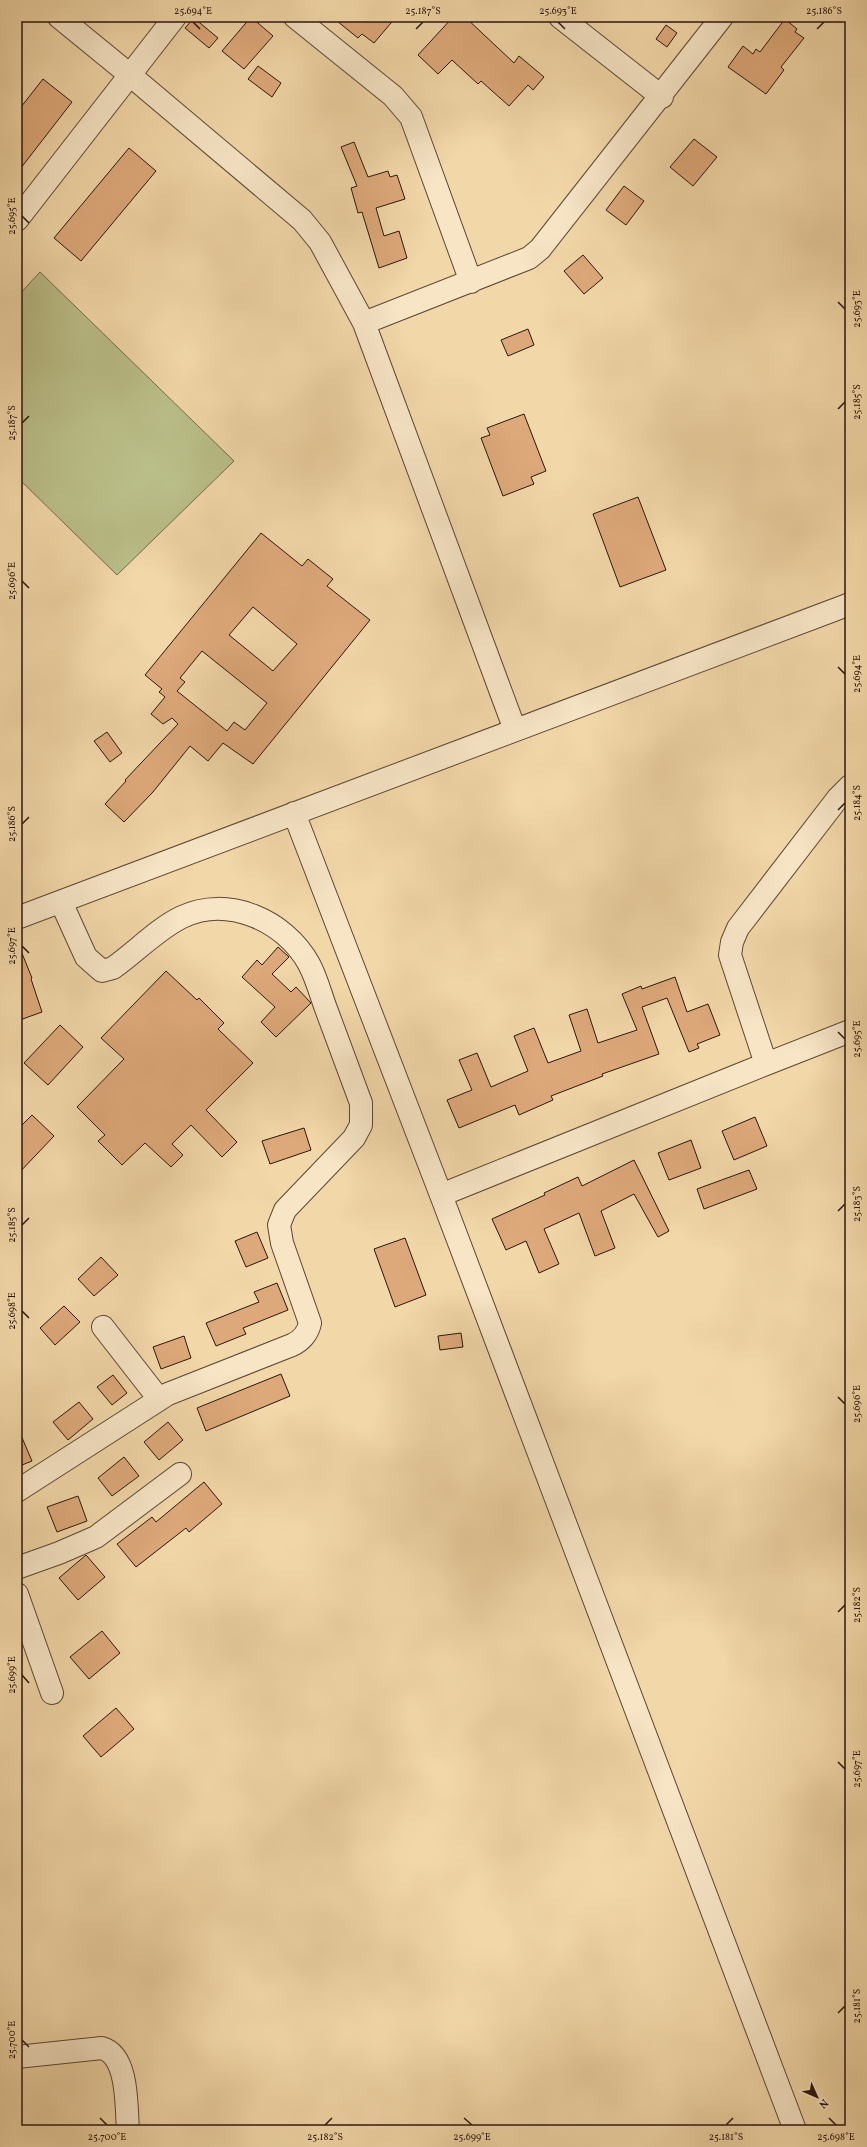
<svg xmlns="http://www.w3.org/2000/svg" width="867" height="2147" font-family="Vollkorn,serif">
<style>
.green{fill:#babe88;stroke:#726a4c}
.building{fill:#dea97a;stroke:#2a160f;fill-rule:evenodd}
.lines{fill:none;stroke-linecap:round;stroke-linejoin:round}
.minor-casing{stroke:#5c4635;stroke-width:24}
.minor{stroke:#f7e5c6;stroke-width:22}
.ticks{fill:none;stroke:#2a160f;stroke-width:1.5}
.neatline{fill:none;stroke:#2a160f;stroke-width:1.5}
.ticks-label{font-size:10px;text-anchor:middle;fill:#2a160f}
</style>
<rect width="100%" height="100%" fill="#f2d7a8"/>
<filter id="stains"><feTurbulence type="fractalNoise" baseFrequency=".005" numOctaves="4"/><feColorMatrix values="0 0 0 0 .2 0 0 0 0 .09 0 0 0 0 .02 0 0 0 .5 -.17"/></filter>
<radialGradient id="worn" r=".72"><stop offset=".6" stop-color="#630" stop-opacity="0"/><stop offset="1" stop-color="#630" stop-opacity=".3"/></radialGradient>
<path class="green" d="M 40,272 L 234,461 L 117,575 L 17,477 L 17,297 Z"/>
<path class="building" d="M 251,17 L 273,36 L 244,69 L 222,51 Z
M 332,17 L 396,17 L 374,43 L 362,34 L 358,38 Z
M 453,17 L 465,17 L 514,63 L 519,56 L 544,77 L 533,90 L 528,85 L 509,106 L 481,81 L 478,84 L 452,60 L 438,74 L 418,55 Z
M 194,18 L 218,38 L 209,48 L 185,28 Z
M 785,19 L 797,29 L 795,32 L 804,38 L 781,67 L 784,70 L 766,94 L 728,67 L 743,46 L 753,54 L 756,49 L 760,52 Z
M 666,25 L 677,33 L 667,47 L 656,39 Z
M 258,66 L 281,83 L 272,97 L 248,79 Z
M 43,79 L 72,102 L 17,173 L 17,112 Z
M 694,139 L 717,157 L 693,186 L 670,167 Z
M 354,142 L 368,177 L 388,171 L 390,177 L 397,175 L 405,199 L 376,208 L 384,236 L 399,231 L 407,258 L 379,268 L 362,212 L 358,213 L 351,188 L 357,186 L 341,147 Z
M 129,148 L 156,171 L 81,261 L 54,238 Z
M 624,186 L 644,201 L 626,225 L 606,210 Z
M 583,255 L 603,278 L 584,294 L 564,271 Z
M 528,329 L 534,345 L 508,356 L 501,340 Z
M 524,414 L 546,471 L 531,477 L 534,484 L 503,496 L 481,438 L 490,435 L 487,428 Z
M 638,497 L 666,570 L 620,587 L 593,514 Z
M 261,533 L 302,566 L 308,559 L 333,579 L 327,586 L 370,620 L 253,764 L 223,743 L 208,761 L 190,746 L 153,792 L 124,822 L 105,804 L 126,781 L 125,780 L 178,724 L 172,718 L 163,724 L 151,714 L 165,697 L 159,692 L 162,689 L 145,675 ZM 253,607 L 297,644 L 273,671 L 229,635 ZM 202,651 L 267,703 L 245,730 L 234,722 L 227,731 L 177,691 L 185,682 L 180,678 Z
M 107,732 L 122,753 L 110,762 L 94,741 Z
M 19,946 L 32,978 L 31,979 L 42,1012 L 17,1021 L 17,947 Z
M 278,947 L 289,957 L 272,974 L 291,992 L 296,987 L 311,1003 L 276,1037 L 261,1022 L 275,1007 L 242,977 L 257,960 L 262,965 Z
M 166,971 L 197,1000 L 199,998 L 224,1023 L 218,1029 L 253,1063 L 206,1110 L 237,1142 L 222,1157 L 191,1125 L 172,1144 L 183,1155 L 171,1167 L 145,1143 L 122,1165 L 98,1141 L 105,1135 L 77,1107 L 124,1059 L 101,1038 Z
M 675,977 L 687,1012 L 708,1004 L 720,1035 L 697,1044 L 699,1048 L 689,1052 L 667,998 L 642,1007 L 659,1054 L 602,1074 L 603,1076 L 551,1096 L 553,1100 L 519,1115 L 515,1105 L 459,1128 L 447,1100 L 472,1090 L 459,1060 L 477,1053 L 491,1087 L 528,1071 L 514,1036 L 534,1028 L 548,1063 L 581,1051 L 569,1015 L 587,1009 L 598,1043 L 637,1030 L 622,994 L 641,986 L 642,989 Z
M 60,1025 L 83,1047 L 48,1085 L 24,1063 Z
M 32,1115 L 54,1136 L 17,1175 L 17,1130 Z
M 755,1117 L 767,1146 L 734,1160 L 722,1131 Z
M 304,1128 L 311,1150 L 270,1164 L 262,1141 Z
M 691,1140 L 701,1168 L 669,1180 L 658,1153 Z
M 634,1160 L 669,1231 L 658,1237 L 634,1194 L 601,1211 L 615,1248 L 595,1256 L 579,1213 L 544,1229 L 559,1264 L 539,1273 L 526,1241 L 506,1250 L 492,1219 L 545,1195 L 544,1193 L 578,1177 L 582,1186 Z
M 749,1170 L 757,1189 L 704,1209 L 697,1189 Z
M 257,1232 L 268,1258 L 246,1267 L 235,1241 Z
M 405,1238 L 426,1295 L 395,1307 L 374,1249 Z
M 101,1257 L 118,1275 L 94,1296 L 78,1279 Z
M 277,1283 L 288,1310 L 243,1328 L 246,1334 L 216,1346 L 206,1323 L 259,1302 L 254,1292 Z
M 64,1306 L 80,1322 L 55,1345 L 40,1328 Z
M 461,1333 L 463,1347 L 440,1350 L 438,1336 Z
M 184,1336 L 191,1358 L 161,1369 L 153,1347 Z
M 281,1374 L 290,1396 L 206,1431 L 197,1408 Z
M 113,1375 L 127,1393 L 112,1405 L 97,1387 Z
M 79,1402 L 93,1419 L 68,1440 L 53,1422 Z
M 168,1422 L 183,1440 L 159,1460 L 144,1442 Z
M 17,1426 L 32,1461 L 17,1467 Z
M 124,1457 L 139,1476 L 112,1496 L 98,1478 Z
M 204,1482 L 222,1504 L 189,1532 L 186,1528 L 136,1567 L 117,1544 L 152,1517 L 156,1522 Z
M 78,1496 L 87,1521 L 57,1532 L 47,1507 Z
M 86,1555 L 105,1577 L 78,1600 L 59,1578 Z
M 102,1631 L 120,1653 L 89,1679 L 70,1657 Z
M 116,1708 L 134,1729 L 101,1757 L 83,1736 Z"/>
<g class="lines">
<defs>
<path id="minor" d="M 59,17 L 130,75 L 302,220 L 320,242 L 364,323 L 515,730
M 295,17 L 393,96 L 411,117 L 471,282
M 560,17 L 662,97
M 17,220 L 175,17
M 364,323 L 529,258 L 540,249 L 722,17
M 294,813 L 441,1195 L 795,2130
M 17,918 L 850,604
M 766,1064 L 730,955 L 732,942 L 738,928 L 838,798 L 850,786
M 441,1195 L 766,1064 L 850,1031
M 103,1327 L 159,1399
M 17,1491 L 168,1394 L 292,1345 C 301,1341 308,1333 310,1323 L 282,1243 L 279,1225 L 285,1210 L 354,1138 L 361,1125 L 361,1103 C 349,1070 337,1038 325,1006 C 320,992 316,977 309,964 C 285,920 227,895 182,917 C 157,929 136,952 113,968 L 102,971 L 86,957 L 61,902
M 17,1568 L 59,1553 L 96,1537 L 180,1474
M 17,1594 L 52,1693
M 17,2057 L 102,2048 C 129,2056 126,2107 128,2130"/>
</defs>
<use href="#minor" class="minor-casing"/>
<use href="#minor" class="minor"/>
</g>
<path class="ticks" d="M 193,22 L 200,29M 558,22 L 565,29M 416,29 L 423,22M 817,29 L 824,22M 22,216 L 29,223M 838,302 L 845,309M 838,409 L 845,402M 22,423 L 29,416M 22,581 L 29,588M 838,667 L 845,674M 838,810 L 845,803M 22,824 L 29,817M 22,946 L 29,953M 838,1032 L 845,1039M 838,1211 L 845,1204M 22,1225 L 29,1218M 22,1311 L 29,1318M 838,1397 L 845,1404M 838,1612 L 845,1605M 22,1675 L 29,1683M 838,1762 L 845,1769M 838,2013 L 845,2006M 22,2040 L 29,2047M 100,2118 L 107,2125M 464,2118 L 472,2125M 829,2118 L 836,2125M 325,2125 L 332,2118M 726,2125 L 733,2118"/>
<rect width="867" height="2147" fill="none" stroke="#f2d7a8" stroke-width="44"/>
<g transform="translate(817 2097) rotate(135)" stroke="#f7e5c6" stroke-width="3" paint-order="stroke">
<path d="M0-3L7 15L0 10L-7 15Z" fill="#2a160f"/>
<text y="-6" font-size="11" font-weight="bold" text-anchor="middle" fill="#2a160f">N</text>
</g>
<rect x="22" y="22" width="823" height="2103" class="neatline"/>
<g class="ticks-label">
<text x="193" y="14">25.694°E</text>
<text x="423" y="14">25.187°S</text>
<text x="558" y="14">25.693°E</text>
<text x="824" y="14">25.186°S</text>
<text transform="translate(11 216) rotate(-90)" y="4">25.695°E</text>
<text transform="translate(856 309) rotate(-90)" y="4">25.693°E</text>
<text transform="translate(856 402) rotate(-90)" y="4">25.185°S</text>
<text transform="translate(11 423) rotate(-90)" y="4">25.187°S</text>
<text transform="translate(11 581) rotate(-90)" y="4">25.696°E</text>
<text transform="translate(856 674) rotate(-90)" y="4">25.694°E</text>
<text transform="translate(856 803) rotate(-90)" y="4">25.184°S</text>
<text transform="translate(11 824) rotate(-90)" y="4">25.186°S</text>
<text transform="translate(11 946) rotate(-90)" y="4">25.697°E</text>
<text transform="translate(856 1039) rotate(-90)" y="4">25.695°E</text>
<text transform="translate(856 1204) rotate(-90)" y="4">25.183°S</text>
<text transform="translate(11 1225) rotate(-90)" y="4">25.185°S</text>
<text transform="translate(11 1311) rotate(-90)" y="4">25.698°E</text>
<text transform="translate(856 1404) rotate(-90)" y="4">25.696°E</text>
<text transform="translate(856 1605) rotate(-90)" y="4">25.182°S</text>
<text transform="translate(11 1675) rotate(-90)" y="4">25.699°E</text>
<text transform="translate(856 1769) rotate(-90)" y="4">25.697°E</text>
<text transform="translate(856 2006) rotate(-90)" y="4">25.181°S</text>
<text transform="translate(11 2040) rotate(-90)" y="4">25.700°E</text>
<text x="107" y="2140">25.700°E</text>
<text x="325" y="2140">25.182°S</text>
<text x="472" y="2140">25.699°E</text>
<text x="726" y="2140">25.181°S</text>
<text x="836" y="2140">25.698°E</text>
</g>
<rect width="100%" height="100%" filter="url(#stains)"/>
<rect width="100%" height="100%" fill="url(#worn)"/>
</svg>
